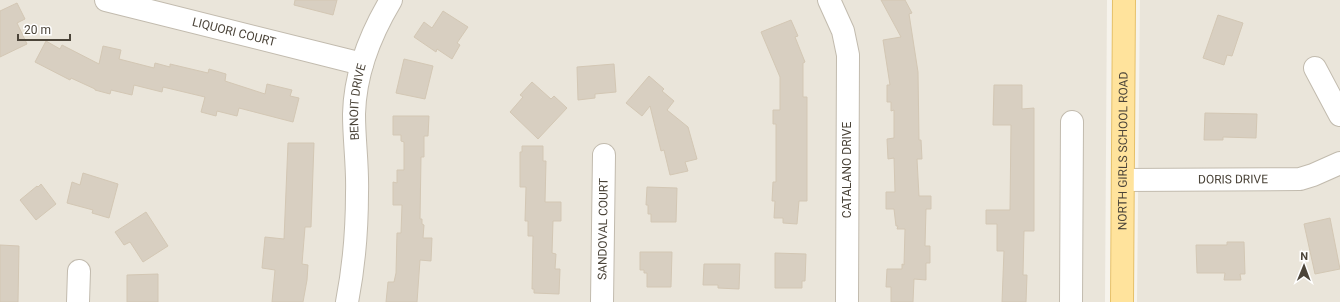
<svg xmlns="http://www.w3.org/2000/svg" width="1340" height="302" font-family="Roboto,sans-serif">
<style>
.residential{fill:#eae5da}
.building{fill:#d8cfc1;stroke:#d3c7b4}
.lines{fill:none;stroke-linecap:round;stroke-linejoin:round}
.minor-casing{stroke:#c2bbae;stroke-width:24}
.major-casing{stroke:#e6c16a;stroke-width:24}
.minor{stroke:#fff;stroke-width:22}
.major{stroke:#ffe39c;stroke-width:22}
.labels{text-anchor:middle;stroke-width:3;stroke-linejoin:round;paint-order:stroke}
.street-label{font-size:12px;fill:#4b4439;stroke:#fff}
</style>
<rect width="100%" height="100%" fill="#f6f3ec"/>
<path class="residential" d="M 0,0 L 1107,0 L 1105,302 L 0,302 Z
M 1140,0 L 1340,0 L 1340,302 L 1137,302 Z"/>
<path class="building" d="M 295,0 L 337,0 L 333,15 L 294,5 Z
M 881,0 L 905,0 L 912,13 L 909,14 L 918,72 L 919,140 L 921,140 L 922,159 L 917,159 L 919,196 L 931,196 L 931,209 L 926,209 L 925,246 L 930,246 L 930,263 L 926,263 L 926,280 L 914,279 L 913,302 L 891,302 L 891,287 L 886,287 L 887,269 L 902,269 L 902,264 L 904,265 L 905,229 L 897,229 L 898,226 L 896,226 L 894,209 L 886,209 L 886,192 L 895,192 L 894,158 L 888,159 L 887,139 L 894,138 L 894,110 L 891,111 L 891,102 L 887,102 L 887,85 L 890,85 L 883,40 L 901,37 Z
M 17,3 L 25,19 L 17,23 L 27,44 L 0,57 L 0,11 Z
M 443,11 L 468,27 L 457,43 L 460,45 L 452,59 L 437,49 L 436,52 L 414,37 L 424,22 L 432,28 Z
M 1218,15 L 1243,23 L 1232,56 L 1227,55 L 1224,65 L 1203,58 Z
M 791,20 L 798,36 L 795,37 L 805,62 L 803,63 L 803,97 L 807,97 L 807,201 L 799,201 L 797,224 L 783,223 L 783,218 L 774,218 L 775,201 L 772,201 L 773,182 L 776,182 L 776,124 L 773,124 L 773,110 L 780,110 L 780,77 L 761,32 Z
M 46,41 L 60,49 L 62,45 L 99,64 L 103,46 L 121,50 L 119,59 L 154,68 L 155,63 L 170,67 L 170,64 L 208,73 L 209,69 L 226,74 L 225,81 L 265,94 L 267,84 L 292,90 L 290,96 L 299,98 L 293,122 L 239,108 L 237,116 L 217,111 L 216,116 L 201,112 L 205,97 L 163,87 L 162,92 L 134,85 L 132,95 L 111,90 L 110,94 L 95,90 L 95,89 L 71,78 L 70,80 L 35,62 Z
M 404,59 L 433,66 L 425,99 L 396,93 Z
M 614,64 L 616,92 L 595,94 L 595,98 L 578,100 L 577,67 Z
M 649,76 L 664,89 L 662,91 L 674,101 L 667,110 L 688,127 L 697,159 L 685,162 L 688,171 L 670,175 L 664,150 L 661,151 L 650,106 L 642,116 L 626,103 Z
M 532,82 L 551,99 L 554,96 L 567,108 L 538,139 L 510,112 L 523,97 L 520,95 Z
M 994,85 L 1022,85 L 1022,109 L 1034,108 L 1034,231 L 1024,231 L 1023,275 L 1027,275 L 1026,302 L 1002,302 L 1004,251 L 997,251 L 997,224 L 986,224 L 986,210 L 1010,210 L 1011,125 L 993,125 Z
M 1205,113 L 1257,114 L 1256,138 L 1223,137 L 1223,140 L 1204,140 Z
M 393,116 L 429,116 L 428,136 L 424,136 L 424,157 L 421,157 L 420,219 L 422,219 L 422,224 L 424,225 L 423,238 L 432,238 L 431,261 L 420,260 L 417,302 L 386,302 L 388,282 L 394,282 L 396,273 L 397,233 L 401,233 L 402,205 L 393,205 L 393,182 L 397,183 L 397,170 L 404,170 L 404,142 L 401,141 L 401,135 L 393,135 Z
M 288,143 L 314,143 L 311,227 L 305,227 L 302,264 L 308,265 L 307,280 L 303,302 L 272,302 L 275,270 L 262,268 L 265,237 L 284,239 Z
M 522,146 L 543,146 L 543,161 L 546,161 L 545,202 L 561,202 L 561,221 L 553,221 L 552,253 L 556,254 L 555,269 L 560,269 L 559,294 L 534,293 L 534,289 L 532,289 L 533,236 L 528,236 L 528,221 L 525,221 L 526,187 L 520,187 L 520,152 L 522,152 Z
M 83,173 L 118,184 L 109,218 L 92,213 L 93,210 L 67,203 L 72,182 L 80,185 Z
M 41,184 L 56,204 L 36,220 L 20,200 L 37,186 L 38,187 Z
M 647,187 L 677,188 L 676,222 L 651,222 L 651,214 L 648,214 L 648,205 L 646,205 Z
M 146,212 L 168,246 L 143,262 L 130,242 L 124,245 L 115,232 Z
M 1330,218 L 1340,269 L 1315,274 L 1304,224 Z
M 1227,242 L 1244,242 L 1245,274 L 1240,274 L 1241,280 L 1224,280 L 1225,273 L 1197,273 L 1196,245 L 1227,245 Z
M 0,245 L 19,246 L 18,302 L 0,302 Z
M 640,252 L 672,252 L 671,287 L 647,287 L 647,273 L 644,273 L 644,270 L 640,270 Z
M 775,253 L 806,254 L 805,281 L 802,281 L 802,288 L 775,288 Z
M 704,264 L 740,264 L 739,289 L 718,288 L 718,285 L 703,285 Z
M 158,274 L 158,302 L 127,302 L 127,275 Z"/>
<g class="lines">
<defs>
<g id="minor">
<path id="s1" d="M 106,0 L 362,64"/>
<path d="M 829,0 L 843,31 L 848,55 L 847,302"/>
<path d="M 1315,68 L 1340,115"/>
<path id="s2" d="M 1123,180 L 1300,179 L 1313,175 L 1340,163"/>
<path d="M 78,302 L 79,271"/>
<path id="s3" d="M 347,302 C 354,266 357,230 357,193 C 358,167 354,141 354,114 C 355,73 370,35 391,0"/>
<path id="s4" d="M 602,302 L 604,155"/>
<path d="M 1071,302 L 1072,122"/>
</g>
<g id="major">
<path id="s5" d="M 1122,302 L 1124,0"/>
</g>
</defs>
<use href="#minor" class="minor-casing"/>
<use href="#major" class="major-casing"/>
<use href="#minor" class="minor"/>
<use href="#major" class="major"/>
</g>
<g class="labels">
<g class="street-label">
<text dy="4" stroke="none"><textPath href="#s1" startOffset="132">LIQUORI COURT</textPath></text>
<text dy="4" stroke="none"><textPath href="#s3" startOffset="201">BENOIT DRIVE</textPath></text>
<text dy="4" stroke="none"><textPath href="#s5" startOffset="151">NORTH GIRLS SCHOOL ROAD</textPath></text>
<text transform="translate(847 170) rotate(-90)" y="4">CATALANO DRIVE</text>
<text dy="4" stroke="none"><textPath href="#s2" startOffset="110">DORIS DRIVE</textPath></text>
<text dy="4" stroke="none"><textPath href="#s4" startOffset="73">SANDOVAL COURT</textPath></text>
</g>
</g>
<g transform="translate(1304 266) rotate(1)" stroke="#ffffff" stroke-width="3" paint-order="stroke">
<path d="M0-3L7 15L0 10L-7 15Z" fill="#4b4439"/>
<text y="-6" font-size="11" font-weight="bold" text-anchor="middle" fill="#4b4439">N</text>
</g>
<path d="M18 34v6h52v-6" fill="none" stroke="#4b4439" stroke-width="2"/>
<text x="24" y="34" font-size="12" fill="#4b4439" stroke="#ffffff" stroke-width="3" paint-order="stroke">20 m</text>
</svg>
